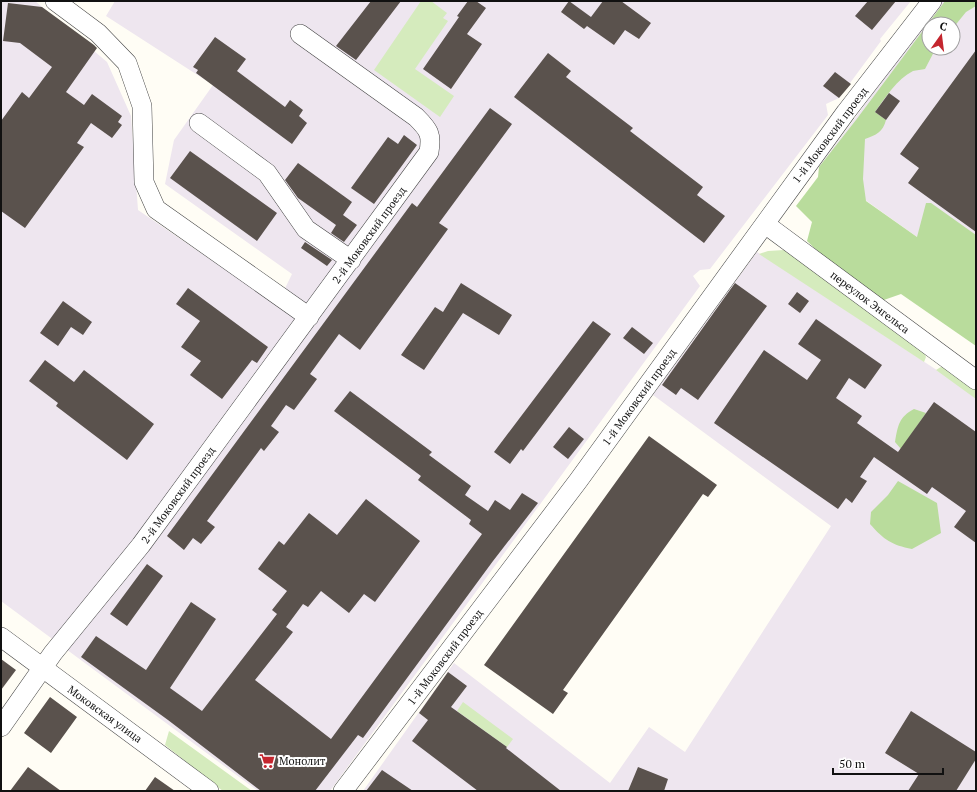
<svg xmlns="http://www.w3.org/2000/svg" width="977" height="792" font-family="'PT Serif',serif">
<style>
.industrial{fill:#eee6ef;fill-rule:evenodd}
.green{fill:#d5ebbd}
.forest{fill:#b9dc9c}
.building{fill:#5a524d}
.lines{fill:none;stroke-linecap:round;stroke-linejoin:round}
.minor-casing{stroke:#444;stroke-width:20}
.minor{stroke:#fff;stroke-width:19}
.labels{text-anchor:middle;stroke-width:4;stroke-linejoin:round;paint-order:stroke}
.street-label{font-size:11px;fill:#111;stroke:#fff}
.poi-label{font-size:11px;fill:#111;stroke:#fff;text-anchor:start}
</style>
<rect width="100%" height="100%" fill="#fffdf5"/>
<path class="industrial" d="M 1,1 L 35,1 L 107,62 L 131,116 L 138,210 L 277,305 L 292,274 L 165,184 L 174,140 L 213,85 L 106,16 L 115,1 L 911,1 L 880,39 L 881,41 L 839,98 L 826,104 L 828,115 L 710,269 L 700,270 L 693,276 L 700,286 L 330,791 L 258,791 L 1,601 Z
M 941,1 L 976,1 L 976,279 L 819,167 ZM 929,24 L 953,24 L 953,48 L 929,48 Z
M 757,252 L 958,384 L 976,398 L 976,791 L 363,791 L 454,663 L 610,783 L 649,727 L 685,752 L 831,526 L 653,395 Z"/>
<path class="green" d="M 421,1 L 431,1 L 447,13 L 443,18 L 448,21 L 415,69 L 454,96 L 440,117 L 374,70 Z
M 784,250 L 923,350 L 926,357 L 924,362 L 759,254 L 768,251 Z
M 944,365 L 976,388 L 976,399 L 936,370 Z
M 463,702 L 513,739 L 507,747 L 457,711 Z
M 169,731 L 252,791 L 223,791 L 215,785 L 165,745 Z"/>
<path class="forest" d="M 945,1 L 976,1 L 976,6 L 966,12 L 953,28 L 953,24 L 929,24 L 929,48 L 936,48 L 925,69 C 922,70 916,70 913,71 C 897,79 885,98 875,112 L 886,120 C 883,132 876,135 865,139 L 863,179 L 866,201 L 917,237 L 926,203 L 931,203 L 976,235 L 976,346 L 901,294 L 881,301 L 837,270 L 807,241 L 812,222 L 796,206 L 818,177 L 819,167 L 856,120 Z
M 914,409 L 926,413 L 901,449 L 895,442 C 898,425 899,417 914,409 Z
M 898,481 L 937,503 L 941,533 L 912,549 C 892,545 884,540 870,524 L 871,512 L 888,495 Z"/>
<path class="building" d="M 371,1 L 401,1 L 356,60 L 336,46 Z
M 468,1 L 476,1 L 486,8 L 467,34 L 482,44 L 451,89 L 423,69 L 459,17 L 457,16 Z
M 569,1 L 591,17 L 603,1 L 621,1 L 651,23 L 639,39 L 625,30 L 614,45 L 587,26 L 584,29 L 561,12 Z
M 868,1 L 896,1 L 872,30 L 855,16 Z
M 8,3 L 42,7 L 94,45 L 97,48 L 66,92 L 84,105 L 92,94 L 122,116 L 118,122 L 122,125 L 112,138 L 91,123 L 77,143 L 84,147 L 25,228 L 1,211 L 1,121 L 22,92 L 29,98 L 52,67 L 20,43 L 3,41 Z
M 215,37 L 246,59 L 237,71 L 285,107 L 290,100 L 303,110 L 299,116 L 307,123 L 292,144 L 196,73 L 198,70 L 193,67 Z
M 976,50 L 976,232 L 908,183 L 919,168 L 900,154 Z
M 548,53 L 571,71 L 566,77 L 633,128 L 630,131 L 703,187 L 697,195 L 725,216 L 704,243 L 514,97 Z
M 835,72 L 851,84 L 839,98 L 823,86 Z
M 889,93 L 900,101 L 886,120 L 875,112 Z
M 490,108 L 512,124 L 439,223 L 448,229 L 360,350 L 339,334 L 310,374 L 317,379 L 294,410 L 286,405 L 271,426 L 279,432 L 264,451 L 261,448 L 207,521 L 215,527 L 201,544 L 193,538 L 184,550 L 167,536 L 412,203 L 417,207 Z
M 404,135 L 417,145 L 374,204 L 351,188 L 388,137 L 398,144 Z
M 190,151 L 277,213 L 257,241 L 170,178 Z
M 298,163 L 352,202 L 343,215 L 357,225 L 344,242 L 331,233 L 336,225 L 298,198 L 285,180 Z
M 305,242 L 332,260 L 327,266 L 301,248 Z
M 461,283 L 512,315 L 499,335 L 463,313 L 424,370 L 401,355 L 435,307 L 443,312 Z
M 735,283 L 767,306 L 698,400 L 681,388 L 676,395 L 662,385 Z
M 188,288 L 268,347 L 257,363 L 252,360 L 222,399 L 190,375 L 201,361 L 181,347 L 200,321 L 176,304 Z
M 797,292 L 809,301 L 800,313 L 788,304 Z
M 63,301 L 92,322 L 83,335 L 71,327 L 58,346 L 40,333 Z
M 816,319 L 882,365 L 865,389 L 849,378 L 836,398 L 862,416 L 857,423 L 898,452 L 934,402 L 976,432 L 976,543 L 954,527 L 966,511 L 932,487 L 927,494 L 874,457 L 860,477 L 867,481 L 852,503 L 846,498 L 838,509 L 714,423 L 764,350 L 807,380 L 821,360 L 798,344 Z
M 593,321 L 611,334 L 523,451 L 521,449 L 510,464 L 494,452 Z
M 632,327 L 653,343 L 644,354 L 623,338 Z
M 45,360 L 74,382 L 84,370 L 154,424 L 127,460 L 56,406 L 58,403 L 29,381 Z
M 350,391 L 432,452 L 429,455 L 471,486 L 465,495 L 488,511 L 495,500 L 510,510 L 522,493 L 538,503 L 493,561 L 363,738 L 358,735 L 315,791 L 261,791 L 168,720 L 81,657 L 96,636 L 146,670 L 191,602 L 216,619 L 170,688 L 202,711 L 277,614 L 272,610 L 287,591 L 258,569 L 279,541 L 284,545 L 309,513 L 337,535 L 366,499 L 420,541 L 375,602 L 364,594 L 349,613 L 321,591 L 308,607 L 303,604 L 286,627 L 293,632 L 255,680 L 331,739 L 482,534 L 469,524 L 471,520 L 418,480 L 421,476 L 334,411 Z
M 569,427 L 584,439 L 568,459 L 553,447 Z
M 649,436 L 717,485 L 708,497 L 703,494 L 563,690 L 568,693 L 553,714 L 484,665 Z
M 147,564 L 163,576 L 127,626 L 110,614 Z
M 1,659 L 16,670 L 1,690 Z
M 448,672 L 467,686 L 451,707 L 507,747 L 506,748 L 561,791 L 478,791 L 412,741 L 428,720 L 419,713 Z
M 50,697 L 77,717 L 51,753 L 24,733 Z
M 911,711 L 976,752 L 976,759 L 956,791 L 908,791 L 919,774 L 885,753 Z
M 28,767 L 61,791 L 10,791 Z
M 638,767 L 668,779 L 664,791 L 628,791 Z
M 382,770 L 413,791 L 366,791 Z
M 155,777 L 175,791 L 145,791 Z"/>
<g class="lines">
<defs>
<path id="minor" d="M 55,1 L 98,33 L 127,63 L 142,106 L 144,182 L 156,209 L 309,317
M 199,123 L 267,173 L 306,229 L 351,260
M 765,224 L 976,380
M 1,637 L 209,791
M 1,727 L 53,653 L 141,545 L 429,152 C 432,134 429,130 416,117 L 300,34
M 343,791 L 578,481 L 846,112 L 932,1"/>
</defs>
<use href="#minor" class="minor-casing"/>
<use href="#minor" class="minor"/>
</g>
<defs>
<symbol id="supermarket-bare" viewBox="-9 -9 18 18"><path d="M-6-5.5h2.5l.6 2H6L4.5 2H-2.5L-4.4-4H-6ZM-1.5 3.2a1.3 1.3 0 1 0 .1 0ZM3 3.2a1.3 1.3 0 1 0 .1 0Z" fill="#c4262e" stroke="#fff" stroke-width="2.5" paint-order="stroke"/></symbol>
</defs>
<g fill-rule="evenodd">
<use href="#supermarket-bare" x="256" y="750" width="22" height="22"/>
</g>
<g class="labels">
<g class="street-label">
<text transform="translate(830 135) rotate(-53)" y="4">1-й Моковский проезд</text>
<text transform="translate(369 235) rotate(-54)" y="4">2-й Моковский проезд</text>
<text transform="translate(870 302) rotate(37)" y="4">переулок Энгельса</text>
<text transform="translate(639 397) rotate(-54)" y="4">1-й Моковский проезд</text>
<text transform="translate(178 495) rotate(-54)" y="4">2-й Моковский проезд</text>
<text transform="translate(445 657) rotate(-53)" y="4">1-й Моковский проезд</text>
<text transform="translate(105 714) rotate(36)" y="4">Моковская улица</text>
</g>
<g class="poi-label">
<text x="279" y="765">Монолит</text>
</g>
</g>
<rect width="977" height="792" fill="none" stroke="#111111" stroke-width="4"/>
<g transform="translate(941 36) rotate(14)"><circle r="19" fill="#ffffff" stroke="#a0a0a0"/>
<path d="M0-3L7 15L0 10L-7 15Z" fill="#c4262e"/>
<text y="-6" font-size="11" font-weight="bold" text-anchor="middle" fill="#111111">С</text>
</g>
<path d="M833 768v6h110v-6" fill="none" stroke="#111111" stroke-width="2"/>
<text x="839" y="768" font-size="12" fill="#111111" stroke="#ffffff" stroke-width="3" paint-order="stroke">50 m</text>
</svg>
